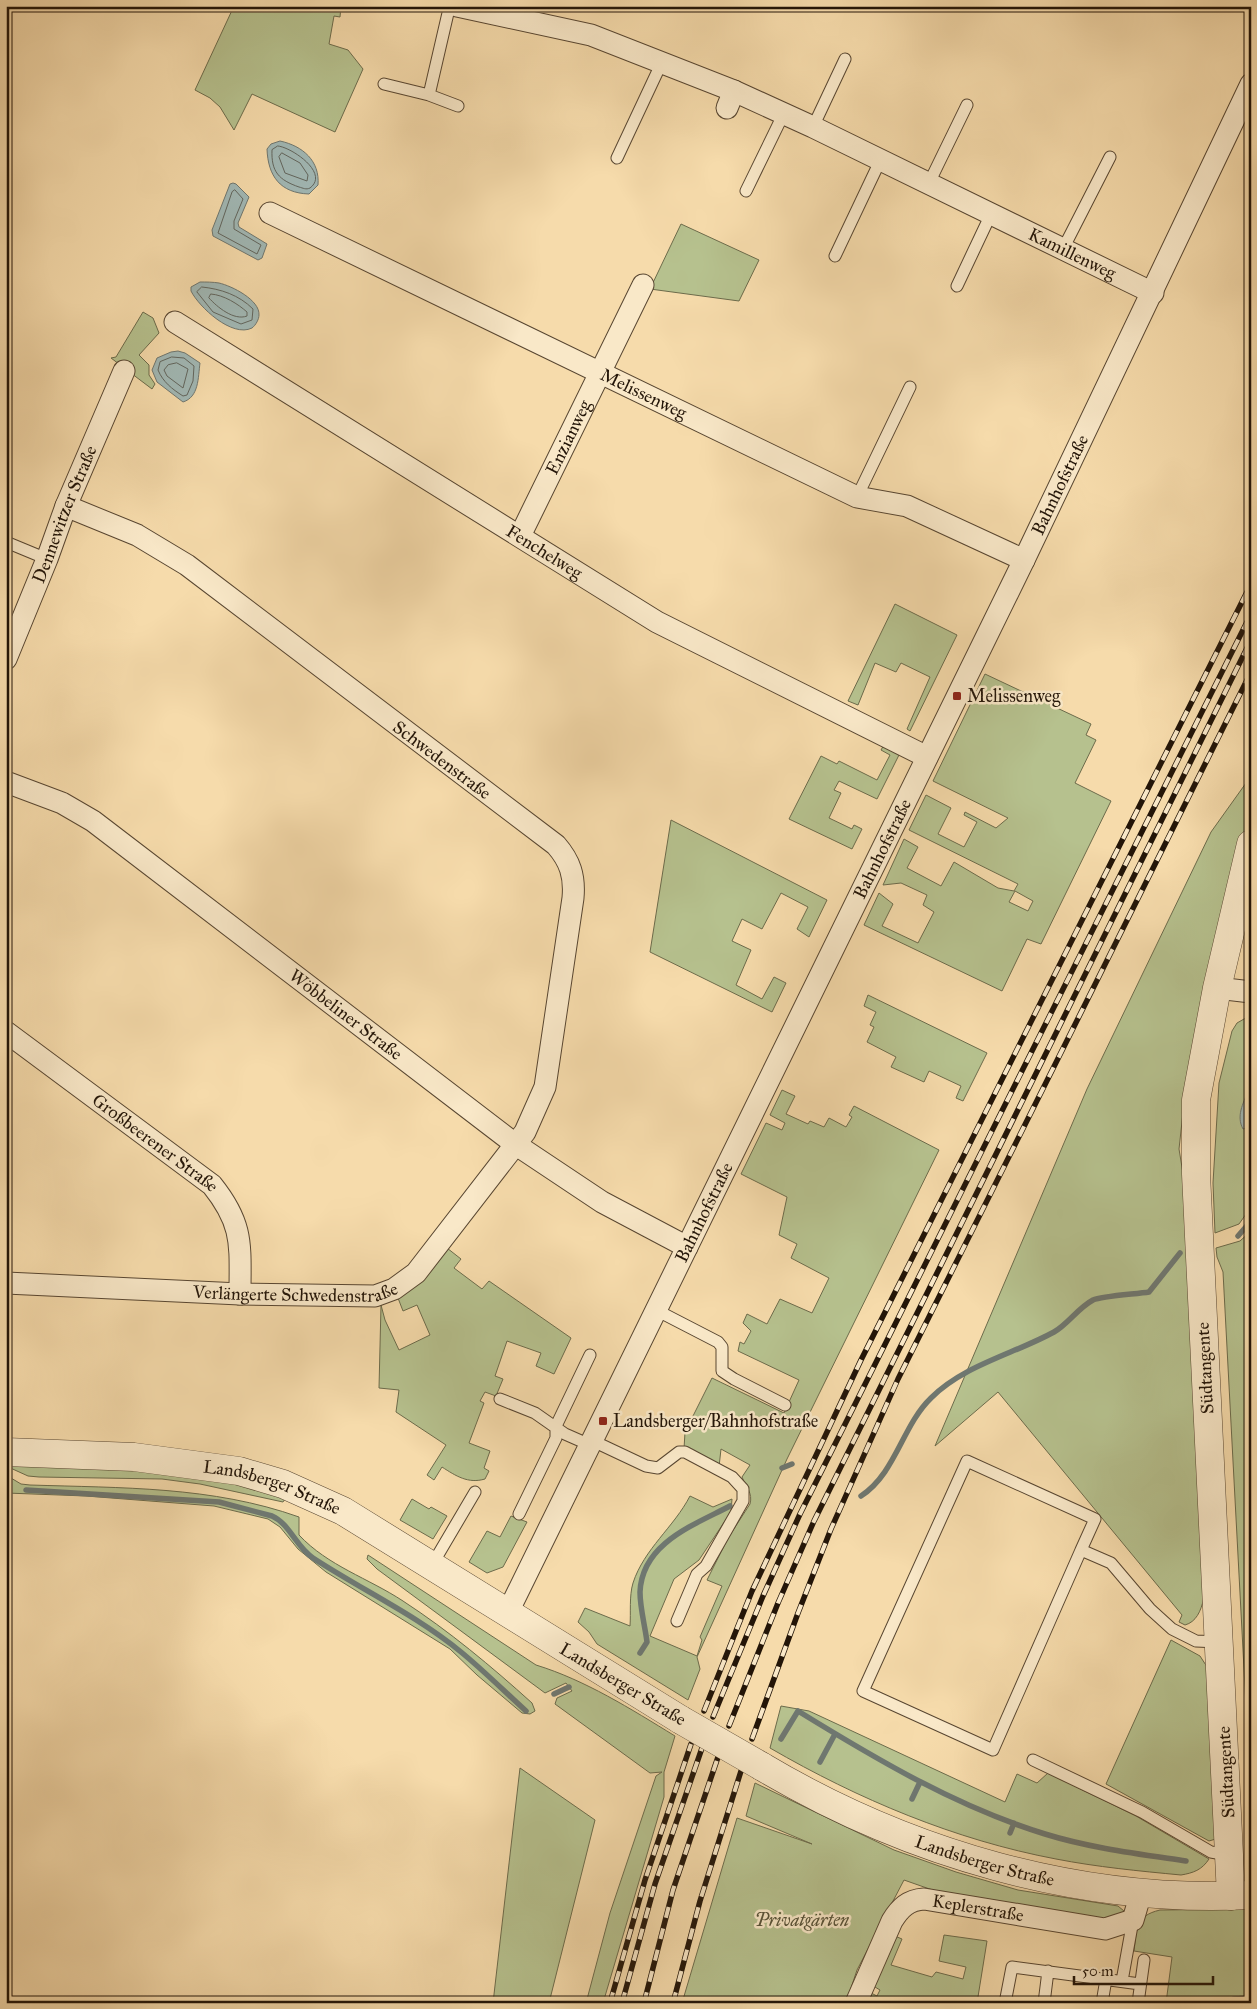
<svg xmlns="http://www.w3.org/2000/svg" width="1257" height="2009" font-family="'IM FELL Great Primer',serif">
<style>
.green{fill:#b6c18e;stroke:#6c6b4b;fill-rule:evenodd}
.water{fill:#a1b8b5;stroke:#6f7770}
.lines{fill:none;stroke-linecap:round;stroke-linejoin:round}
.shore{stroke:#62665e;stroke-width:1}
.stream{stroke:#6f7770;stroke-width:5.5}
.service-casing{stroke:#584631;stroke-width:13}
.minor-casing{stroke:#584631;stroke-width:23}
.tertiary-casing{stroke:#584631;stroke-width:29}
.service{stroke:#f9e8c8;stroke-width:11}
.minor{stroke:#f9e8c8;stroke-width:21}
.tertiary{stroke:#f9e8c8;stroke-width:28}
.rail-casing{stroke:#231508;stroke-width:5.5}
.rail{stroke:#f9e8c8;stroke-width:4;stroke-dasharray:11;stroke-linecap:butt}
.tertiary-bridge-casing{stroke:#584631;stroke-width:29;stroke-linecap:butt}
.tertiary-bridge{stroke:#f9e8c8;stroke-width:28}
.poi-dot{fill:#8f2418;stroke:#f9e8c8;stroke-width:2}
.labels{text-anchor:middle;stroke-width:5;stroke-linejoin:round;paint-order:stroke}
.street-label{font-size:18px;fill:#231508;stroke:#f9e8c8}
.poi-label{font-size:18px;fill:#231508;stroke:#f9e8c8;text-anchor:start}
.park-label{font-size:18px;font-style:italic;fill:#565137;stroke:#f9e8c8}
</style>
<rect width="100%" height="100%" fill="#f6dbab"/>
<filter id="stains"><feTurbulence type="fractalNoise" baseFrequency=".004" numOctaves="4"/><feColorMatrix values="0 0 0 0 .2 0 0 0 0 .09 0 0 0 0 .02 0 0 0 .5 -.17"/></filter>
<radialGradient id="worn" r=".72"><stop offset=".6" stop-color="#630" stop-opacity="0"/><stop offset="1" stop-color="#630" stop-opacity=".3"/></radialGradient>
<path class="green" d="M 234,6 L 341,6 L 340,17 L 334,16 L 329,44 L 348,50 L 363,69 L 335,132 L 252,94 L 234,130 L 220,107 L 210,98 L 195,90 Z
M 681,224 L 759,260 L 739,301 L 650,289 Z
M 143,312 L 153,318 L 159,333 L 139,355 L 149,365 L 149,375 L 155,384 L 152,389 L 111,358 L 116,357 Z
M 895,604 L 957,635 L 910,731 L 907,729 L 930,677 L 901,663 L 896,672 L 875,663 L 858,705 L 848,701 Z
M 985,674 L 1091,724 L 1086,735 L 1096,740 L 1075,783 L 1111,801 L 1041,944 L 1027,939 L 1002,991 L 864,925 L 879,893 L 893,904 L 882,926 L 918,943 L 934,912 L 923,905 L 927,895 L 901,883 L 883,885 L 904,839 L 918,847 L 907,868 L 941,886 L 954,862 L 998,888 L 1014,891 L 1018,884 L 909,830 L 926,795 L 951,808 L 938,834 L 964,847 L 977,822 L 964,815 L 965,812 L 996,828 L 1008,818 L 933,781 ZM 1015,891 L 1033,901 L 1028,911 L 1009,902 Z
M 885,743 L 901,751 L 877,799 L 839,781 L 834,790 L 841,793 L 829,818 L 852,829 L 854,825 L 862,829 L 852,849 L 789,819 L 821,756 L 837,764 L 839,761 L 877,780 L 890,755 L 881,750 Z
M 1251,776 L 1251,821 L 1244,839 L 1187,1076 L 1179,1149 L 1187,1198 L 1207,1563 C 1205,1582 1207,1619 1185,1625 L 1179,1622 L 1182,1615 L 998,1392 L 935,1446 L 1087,1089 L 1211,832 Z
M 671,820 L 827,900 L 809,937 L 797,929 L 808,907 L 781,893 L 762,929 L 742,919 L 732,941 L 751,950 L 736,985 L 762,999 L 774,977 L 786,983 L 772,1012 L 650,952 Z
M 868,995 L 987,1053 L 963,1101 L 956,1098 L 961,1086 L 929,1071 L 924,1082 L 891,1067 L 896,1057 L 867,1042 L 874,1027 L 870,1025 L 876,1012 L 864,1006 Z
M 1251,1015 L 1251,1207 L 1239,1224 L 1215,1233 L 1213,1183 L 1219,1083 L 1232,1031 L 1237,1023 Z
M 782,1090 L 795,1096 L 786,1114 L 808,1124 L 810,1121 L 824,1127 L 829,1118 L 846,1127 L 852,1117 L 849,1115 L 854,1106 L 939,1150 L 787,1459 L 697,1657 L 700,1669 L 688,1700 L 597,1644 L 589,1632 L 578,1622 L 585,1608 L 630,1626 C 631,1613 629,1596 633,1583 C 644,1549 674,1527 690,1496 L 713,1507 L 732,1499 L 731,1512 L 699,1560 L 674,1579 L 650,1636 L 697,1656 L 702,1640 L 700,1637 L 722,1586 L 707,1580 L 728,1538 L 750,1504 C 753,1493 746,1487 742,1477 L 750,1465 L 721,1449 L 719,1467 L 684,1449 L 685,1432 L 712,1378 L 784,1413 L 799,1380 L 738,1351 L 740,1342 L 744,1344 L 751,1331 L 743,1323 L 747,1314 L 767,1324 L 780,1299 L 812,1313 L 829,1278 L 791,1258 L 797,1244 L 779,1235 L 787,1197 L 741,1174 L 766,1123 L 782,1130 L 785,1123 L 770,1115 Z
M 1251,1231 L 1251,1801 L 1223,1272 L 1217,1257 L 1216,1248 L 1240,1241 Z
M 447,1248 L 461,1259 L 454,1268 L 482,1289 L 489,1281 L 571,1338 L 554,1374 L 536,1366 L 541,1353 L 507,1341 L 495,1376 L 503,1379 L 496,1396 L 485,1392 L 480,1401 L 484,1403 L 469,1443 L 490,1451 L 484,1468 L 489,1471 L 485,1479 C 468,1484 456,1476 442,1467 L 434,1480 L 427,1475 L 446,1445 L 396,1412 L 399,1390 L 379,1388 L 381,1305 L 385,1320 L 399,1350 L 430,1335 L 417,1305 L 403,1311 L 398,1298 Z
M 6,1461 L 203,1471 L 285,1499 L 283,1502 L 200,1484 L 162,1479 L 39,1477 L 28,1476 L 6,1466 Z
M 6,1475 L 21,1484 L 30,1485 C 121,1488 212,1486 299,1517 L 299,1535 C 328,1566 368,1578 403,1601 C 449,1631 491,1666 532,1703 L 535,1711 L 530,1714 L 522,1713 L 477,1675 L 450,1649 L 326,1572 L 298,1549 L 280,1527 L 268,1519 L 214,1506 L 86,1496 L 6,1493 Z
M 412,1499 L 429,1509 L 431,1507 L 447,1516 L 433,1539 L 400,1520 Z
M 511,1516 L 527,1522 L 503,1567 L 487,1573 L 469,1562 L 487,1531 L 500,1537 Z
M 368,1555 L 536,1665 C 585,1680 631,1709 675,1736 L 664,1772 L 664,1797 L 603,2003 L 586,2003 L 610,1913 L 656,1776 L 662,1772 L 650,1773 L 555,1704 L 557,1698 L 572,1691 L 566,1683 L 545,1693 L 377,1569 L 367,1559 Z
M 1171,1640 L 1200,1656 L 1211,1673 L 1219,1838 L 1209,1841 L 1106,1784 Z
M 781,1706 L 809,1711 L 1005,1802 L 1017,1774 L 1037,1783 L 1048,1773 L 1136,1816 L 1209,1859 C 1202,1870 1193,1873 1181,1875 C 1139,1871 1097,1867 1056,1859 C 955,1840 858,1799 770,1748 Z
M 520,1768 L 595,1820 L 549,2003 L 493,2003 Z
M 755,1783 L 894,1850 L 956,1872 L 1018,1890 L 1118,1906 L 1124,1911 L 1118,1917 L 1095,1920 L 941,1893 L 904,1880 L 857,1970 L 846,2003 L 682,2003 L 737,1818 L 812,1844 L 746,1816 Z
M 1251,1909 L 1251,2003 L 1166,2003 L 1172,1957 L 1134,1951 C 1137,1928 1135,1916 1160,1910 Z
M 890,1934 L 902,1939 L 891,1965 L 932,1977 L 936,1972 L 963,1979 L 966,1967 L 939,1961 L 944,1935 L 987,1941 L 977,2003 L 862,2003 L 867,1991 L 877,1996 L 880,1990 L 870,1984 Z"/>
<path class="water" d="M 280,141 C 303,146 320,161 318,185 L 309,194 C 280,193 268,176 267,149 L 271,144 Z
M 233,183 L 236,184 L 249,197 L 238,223 L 239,227 L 267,244 L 262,258 L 258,260 L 213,236 L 212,230 L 230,184 Z
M 200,282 C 206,282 213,282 219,283 C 232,286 260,300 259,315 C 259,319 256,325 252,328 C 232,338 199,307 191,291 L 191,287 Z
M 178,351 L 185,353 L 200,363 C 198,378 199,397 183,402 L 157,382 L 152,370 L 157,358 L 171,352 Z
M 1248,1091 L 1251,1091 L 1251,1127 L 1243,1129 C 1236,1116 1243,1104 1248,1091 Z"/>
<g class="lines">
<path class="shore" d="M 278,146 C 291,147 330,173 310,188 C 306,190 303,188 299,187 C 279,180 271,172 272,150 Z
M 282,153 L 300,163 L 308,175 L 307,181 L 285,173 L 279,157 Z
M 235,190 L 243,199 L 234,221 L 234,229 L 261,245 L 257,254 L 218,233 L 232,192 Z
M 202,287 C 221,289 239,295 253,309 L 252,320 L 241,324 L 213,312 L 197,292 Z
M 211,294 C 224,295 238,304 247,312 L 247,316 C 234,321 217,307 209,298 Z
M 172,357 L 184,358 L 194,366 L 193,381 L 187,395 L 183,396 C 172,389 163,382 158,370 L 160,362 Z
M 177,363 L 188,369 L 183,388 L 167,376 L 164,370 L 168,365 Z"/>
<path class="stream" d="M 1238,1236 L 1251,1221
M 782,1468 L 792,1464
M 26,1490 L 219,1502 L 272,1516 C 290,1524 296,1547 313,1558 C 362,1590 416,1615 461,1652 C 483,1670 504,1691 526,1711
M 861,1496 C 896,1473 902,1426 931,1398 C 964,1365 1014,1354 1054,1332 C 1068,1324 1078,1308 1093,1300 C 1102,1296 1137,1294 1149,1292 L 1180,1253
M 640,1653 L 647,1642 C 645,1626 640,1608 640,1592 C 642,1543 694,1525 730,1506
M 554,1694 L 569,1687
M 781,1739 L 798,1711 C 876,1759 957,1807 1045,1834 C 1090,1848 1139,1854 1186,1861
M 820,1762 L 835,1734
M 912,1799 L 920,1782
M 1010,1833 L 1014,1823
M 1234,1999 L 1251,1998"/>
<defs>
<path id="service" d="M 384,84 L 429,95 L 458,106
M 429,95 L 448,13 L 453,6
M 813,127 L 845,59
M 617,158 L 662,62
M 929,183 L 967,105
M 746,191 L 784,113
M 1063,249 L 1110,157
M 835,256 L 881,159
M 957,286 L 991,214
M 857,497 L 910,387
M 6,542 L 47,559
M 656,1310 L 718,1342 L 722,1347 L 722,1371 L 734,1379 L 785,1405
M 500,1399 L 535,1413 L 565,1434 L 590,1445
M 593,1441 L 646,1466 L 658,1468 L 679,1452 L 685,1452 L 732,1477 L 743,1489 L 743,1501 L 706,1566 L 697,1574 L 677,1621
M 519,1514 L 556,1438 L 556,1426 L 590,1355
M 1081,1550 L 1095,1519 L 967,1461 L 863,1691 L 993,1750 L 1081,1550 L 1111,1563 L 1150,1609 L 1172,1629 L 1196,1641 L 1219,1642
M 432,1565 L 475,1492
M 1033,1760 L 1142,1812 L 1211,1852 L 1228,1855
M 1122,1981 L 1133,1920
M 1005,2003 L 1012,1967 L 1140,1984
M 1044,2003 L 1048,1971
M 1102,2003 L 1106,1979
M 1138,2003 L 1144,1960"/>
<g id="minor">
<path id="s1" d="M 457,6 L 591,35 L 734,91 L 813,127 L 1153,293"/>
<path d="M 727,108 L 734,91"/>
<path id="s2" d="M 270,213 L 857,497 L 907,506 L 1024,560"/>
<path id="s3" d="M 175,322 L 657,622 L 927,757"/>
<path id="s4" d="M 520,536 L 643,285"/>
<path id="s5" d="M 6,659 L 47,559 L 66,506 L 124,371"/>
<path id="s6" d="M 6,782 L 62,803 L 93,821 L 515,1144 L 602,1202 L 687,1247"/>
<path d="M 1217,988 L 1251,992"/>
<path id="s7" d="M 6,1032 L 212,1185 C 244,1225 240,1245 240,1294"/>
<path id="s8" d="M 6,1283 L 240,1294 L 375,1296 L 394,1289 L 416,1273 L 525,1132 L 545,1087 L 573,898 C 575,876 570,861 556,845 L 187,565 L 137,535 L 66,506"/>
<path id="s9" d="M 508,1612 L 1024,560 L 1251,84"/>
<path id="s10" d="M 856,2003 L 892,1921 C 900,1908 908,1900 924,1899 L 1105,1929 L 1133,1920 L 1141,1893"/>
</g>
<g id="tertiary">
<path id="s11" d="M 6,1452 L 134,1457 L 239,1471 L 283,1484 L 343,1511 L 681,1720"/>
<path id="s12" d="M 761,1766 C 907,1853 1080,1904 1251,1895"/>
<path d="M 1231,1896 L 1196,1174 L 1196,1100 L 1217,988 L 1251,844"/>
</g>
</defs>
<use href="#service" class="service-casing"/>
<use href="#minor" class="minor-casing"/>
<use href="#tertiary" class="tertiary-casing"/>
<use href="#service" class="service"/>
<use href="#minor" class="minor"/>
<use href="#tertiary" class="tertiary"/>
<defs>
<path id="rail" d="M 704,1711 L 752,1591 L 861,1360 L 1251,584
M 713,1717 L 763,1596 L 800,1514 L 1251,614
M 729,1726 L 778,1603 L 814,1521 L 1251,640
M 752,1739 L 798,1613 L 831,1529 L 898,1379 L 1251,672
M 610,2003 L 645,1880 L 691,1744
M 622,2003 L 655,1884 L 702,1748
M 644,2003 L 673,1890 L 718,1757
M 673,2003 L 700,1901 L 741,1771"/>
</defs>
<use href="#rail" class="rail-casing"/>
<use href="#rail" class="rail"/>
<defs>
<path id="tertiary-bridge" d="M 681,1720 L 761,1766"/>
</defs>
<use href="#tertiary-bridge" class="tertiary-bridge-casing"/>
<use href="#tertiary-bridge" class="tertiary-bridge"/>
</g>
<g class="poi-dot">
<rect x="952" y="691" width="10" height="10" rx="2.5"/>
<rect x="598" y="1416" width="10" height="10" rx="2.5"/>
</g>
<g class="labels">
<g class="street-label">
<text dy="6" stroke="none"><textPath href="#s1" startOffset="666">Kamillenweg</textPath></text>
<text dy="6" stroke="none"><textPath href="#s2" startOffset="415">Melissenweg</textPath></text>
<text dy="6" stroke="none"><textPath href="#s4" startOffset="110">Enzianweg</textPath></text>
<text dy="6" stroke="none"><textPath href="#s9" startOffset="1255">Bahnhofstraße</textPath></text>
<text dy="6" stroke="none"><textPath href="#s5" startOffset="156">Dennewitzer Straße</textPath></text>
<text dy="6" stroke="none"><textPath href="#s3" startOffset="435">Fenchelweg</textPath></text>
<text transform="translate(442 760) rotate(37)" y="6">Schwedenstraße</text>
<text dy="6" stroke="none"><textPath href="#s9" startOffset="850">Bahnhofstraße</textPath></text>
<text dy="6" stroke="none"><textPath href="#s6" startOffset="414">Wöbbeliner Straße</textPath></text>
<text dy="6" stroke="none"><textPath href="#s7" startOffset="186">Großbeerener Straße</textPath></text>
<text dy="6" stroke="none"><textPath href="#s9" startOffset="445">Bahnhofstraße</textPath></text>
<text dy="6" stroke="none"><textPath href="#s8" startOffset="290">Verlängerte Schwedenstraße</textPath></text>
<text transform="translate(1205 1368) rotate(-93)" y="6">Südtangente</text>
<text dy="6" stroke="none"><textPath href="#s11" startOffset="270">Landsberger Straße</textPath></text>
<text transform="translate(623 1684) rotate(31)" y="6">Landsberger Straße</text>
<text transform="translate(1226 1772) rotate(-93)" y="6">Südtangente</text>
<text dy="6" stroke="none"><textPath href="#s12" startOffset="244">Landsberger Straße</textPath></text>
<text dy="6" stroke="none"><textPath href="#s10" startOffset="185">Keplerstraße</textPath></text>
</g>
<g class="poi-label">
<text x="967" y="702">Melissenweg</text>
<text x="613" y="1427">Landsberger/Bahnhofstraße</text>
</g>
<g class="park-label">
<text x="802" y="1926">Privatgärten</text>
</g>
</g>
<rect width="1257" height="2009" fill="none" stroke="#f6dbab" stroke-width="25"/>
<rect x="8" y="8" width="1242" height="1994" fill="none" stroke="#231508" stroke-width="2.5"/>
<rect x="12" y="12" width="1232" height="1984" fill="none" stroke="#231508"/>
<path d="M1074 1976v8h139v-8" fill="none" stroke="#231508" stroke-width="2.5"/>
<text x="1082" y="1976" font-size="15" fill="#231508" stroke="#f9e8c8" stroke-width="4" paint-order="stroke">50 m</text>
<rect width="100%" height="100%" filter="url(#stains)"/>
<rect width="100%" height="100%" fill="url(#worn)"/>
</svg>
